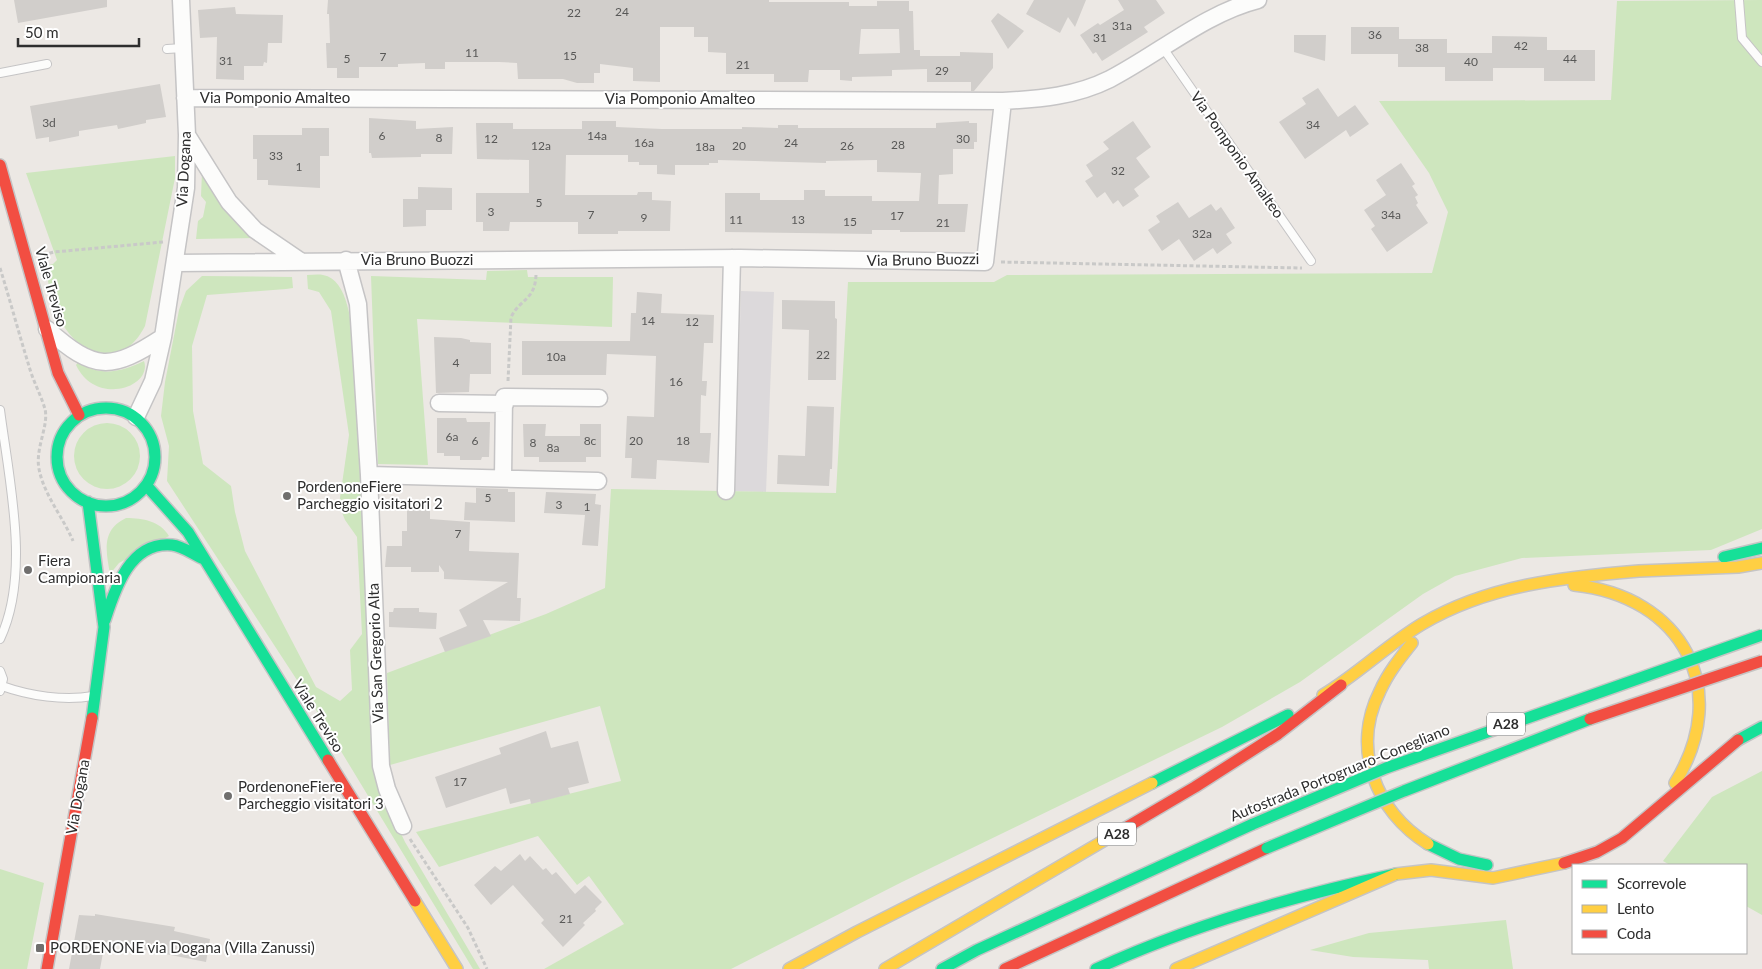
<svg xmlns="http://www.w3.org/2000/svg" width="1762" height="969" font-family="Lato,sans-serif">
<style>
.industrial{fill:#dcd9db}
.green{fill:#cee6be}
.building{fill:#d1cecb;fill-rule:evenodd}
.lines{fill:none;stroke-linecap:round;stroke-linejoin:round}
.lane-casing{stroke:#c5c4c5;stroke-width:10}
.street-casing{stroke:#c5c4c5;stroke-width:19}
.fast-casing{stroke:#c5c4c5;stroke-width:14}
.slow-casing{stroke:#c5c4c5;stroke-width:14}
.jam-casing{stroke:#c5c4c5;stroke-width:14}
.path{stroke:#c9c9c8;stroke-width:3;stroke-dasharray:4 2.5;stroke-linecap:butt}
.lane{stroke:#fcfcfb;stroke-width:8}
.street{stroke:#fcfcfb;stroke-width:16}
.fast{stroke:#16e098;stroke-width:11}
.slow{stroke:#ffcf43;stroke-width:11}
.jam{stroke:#f24e42;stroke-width:11}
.fast-bridge-casing{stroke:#c6c5c4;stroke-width:14;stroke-linecap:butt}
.jam-bridge-casing{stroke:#c6c5c4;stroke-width:14;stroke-linecap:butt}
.fast-bridge{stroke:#16e098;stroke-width:11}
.jam-bridge{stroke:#f24e42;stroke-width:11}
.poi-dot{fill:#706f6e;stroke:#fff;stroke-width:2}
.labels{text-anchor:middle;stroke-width:4;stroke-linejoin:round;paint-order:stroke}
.number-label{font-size:12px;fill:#585857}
.shield{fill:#fff;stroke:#6d6d6d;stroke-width:1}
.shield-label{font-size:14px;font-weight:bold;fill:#2e2e2e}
.street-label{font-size:15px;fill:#2e2e2e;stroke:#fff}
.poi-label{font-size:15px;fill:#2e2e2e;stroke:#fff;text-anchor:start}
</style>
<rect width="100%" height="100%" fill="#ece8e4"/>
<path class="industrial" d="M 741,291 L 774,292 L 766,492 L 735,491 Z"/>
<path class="green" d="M 1762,0 L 1762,529 L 1711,550 L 1522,558 L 1455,576 L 1423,594 L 1300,682 L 1222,727 L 902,882 L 731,969 L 544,969 L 624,924 L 589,876 L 577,885 L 538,836 L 439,867 L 416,832 L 621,781 L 600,706 L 390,765 L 387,673 L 546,614 L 605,588 L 611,489 L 836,493 L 848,282 L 994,282 L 1007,275 L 1432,273 L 1448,212 L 1429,173 L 1379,101 L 1611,100 L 1617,1 Z
M 175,156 L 175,178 L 145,326 C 125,365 89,363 65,328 C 53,310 50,287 44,266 L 53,264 L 57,260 L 26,173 Z
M 202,172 L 234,220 L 256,238 L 196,239 L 198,221 L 203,217 L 206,202 L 201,196 Z
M 527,270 L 528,277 L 613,277 L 612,327 L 417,319 L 428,465 L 378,464 L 371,276 L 486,280 L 487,271 Z
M 307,275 C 312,275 318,274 323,275 C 349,279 351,327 355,348 L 384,798 L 405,842 L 480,969 L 473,969 L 310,700 L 167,481 L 169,446 L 161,416 L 165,382 L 179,310 L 186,291 L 202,276 L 292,277 L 293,288 L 286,289 L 207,295 L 192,346 L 193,411 L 203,464 L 231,486 L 235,512 L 245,551 L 316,687 L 340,701 L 352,690 L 350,650 L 362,634 L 357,537 L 345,520 L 339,505 L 349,435 L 331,311 L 319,292 L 308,289 Z
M 144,361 C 153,387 96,407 76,365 L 78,362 C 101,377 121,372 144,361 Z
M74 456a33 33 0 1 1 66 0a33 33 0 1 1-66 0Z
M 126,518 C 143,518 160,521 169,536 L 119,563 L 110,574 C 106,551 101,530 126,518 Z
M 1762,771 L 1762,915 L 1746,906 L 1746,865 L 1670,865 L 1663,861 L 1712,797 Z
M 0,869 L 44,883 L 27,969 L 0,969 Z
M 1506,920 L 1513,969 L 1429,969 L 1428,960 L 1353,957 L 1310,950 L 1369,933 Z"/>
<path class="building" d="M 14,0 L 107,0 L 107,7 L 18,23 Z
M 328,0 L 769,0 L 769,2 L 849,2 L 849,6 L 877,6 L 877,1 L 909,1 L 909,11 L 913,11 L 914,50 L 920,50 L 920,56 L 960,56 L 960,52 L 993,53 L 993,68 L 974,91 L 971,91 L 971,82 L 927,82 L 927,69 L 892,70 L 892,76 L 852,77 L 852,81 L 840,80 L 840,70 L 809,70 L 808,82 L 774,82 L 774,74 L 726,74 L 726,53 L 708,52 L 708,37 L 694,37 L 694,27 L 660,27 L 660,82 L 633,81 L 633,68 L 600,64 L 600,73 L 594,73 L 594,83 L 577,83 L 563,79 L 518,79 L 517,63 L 499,62 L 445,62 L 445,69 L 425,69 L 425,63 L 398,64 L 398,67 L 359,67 L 359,78 L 337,78 L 337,68 L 327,68 L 326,43 L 330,43 L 329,14 L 327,14 ZM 861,29 L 899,29 L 900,53 L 859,54 Z
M 1034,0 L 1086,0 L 1075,27 L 1068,17 L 1060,33 L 1026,14 Z
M 1118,0 L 1156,0 L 1165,13 L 1144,27 L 1148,32 L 1102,61 L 1096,52 L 1093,54 L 1080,35 L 1098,23 L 1100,25 L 1124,10 Z
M 235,7 L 236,14 L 283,15 L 282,43 L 268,43 L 267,63 L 264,62 L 263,66 L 244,66 L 244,80 L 216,79 L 217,37 L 200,38 L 198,10 Z
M 998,13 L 1024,31 L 1008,49 L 991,21 Z
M 1351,27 L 1399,27 L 1399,39 L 1447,39 L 1447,53 L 1492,53 L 1492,36 L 1547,37 L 1547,50 L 1595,50 L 1595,81 L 1544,81 L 1544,68 L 1493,68 L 1493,81 L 1445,81 L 1445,67 L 1398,67 L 1398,54 L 1351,54 Z
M 1294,35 L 1326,35 L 1325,61 L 1294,52 Z
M 160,84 L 166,117 L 146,120 L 146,123 L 118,129 L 117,125 L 79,131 L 79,136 L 49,142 L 49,137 L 36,139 L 30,106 Z
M 1318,88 L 1338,117 L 1355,105 L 1369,124 L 1350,137 L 1346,130 L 1305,159 L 1279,122 L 1306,104 L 1302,98 Z
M 369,118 L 416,121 L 416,129 L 453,127 L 452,154 L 421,154 L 421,157 L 372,158 L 371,153 L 369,153 Z
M 582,121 L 616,121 L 616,127 L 662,129 L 742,129 L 742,127 L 778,128 L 778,125 L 798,125 L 798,128 L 936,128 L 936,123 L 969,121 L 969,123 L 977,123 L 977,142 L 974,142 L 974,149 L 953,149 L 953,174 L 939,175 L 938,204 L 968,204 L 965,232 L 900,232 L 900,230 L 872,230 L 872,234 L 725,232 L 725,193 L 760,193 L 760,200 L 804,200 L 804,190 L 825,190 L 825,196 L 872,196 L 872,201 L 919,201 L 921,173 L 877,172 L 877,160 L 826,161 L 826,163 L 718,160 L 718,163 L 709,163 L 709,165 L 675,165 L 675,175 L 657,174 L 657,165 L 639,165 L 639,162 L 628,162 L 628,155 L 566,155 L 565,195 L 637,195 L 638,192 L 652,192 L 652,200 L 671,201 L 670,231 L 618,231 L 618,234 L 578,234 L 578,222 L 510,222 L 509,231 L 483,231 L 483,222 L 476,222 L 476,193 L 529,193 L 529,160 L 477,159 L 476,123 L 513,123 L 513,129 L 582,129 Z
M 1133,121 L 1151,147 L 1136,158 L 1150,177 L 1134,189 L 1139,196 L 1123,207 L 1118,200 L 1113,204 L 1105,192 L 1097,198 L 1085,181 L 1093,176 L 1086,165 L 1109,149 L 1103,142 Z
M 302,128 L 329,128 L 329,156 L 320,156 L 320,188 L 268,185 L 268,180 L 257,180 L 257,159 L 253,159 L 253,135 L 302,135 Z
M 1401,163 L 1415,184 L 1412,186 L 1418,195 L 1415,197 L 1418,203 L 1416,205 L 1428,223 L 1387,252 L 1371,229 L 1375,226 L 1364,210 L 1386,195 L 1376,180 Z
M 418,187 L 452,188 L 452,210 L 426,210 L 426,226 L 403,227 L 403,199 L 418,199 Z
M 1178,202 L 1189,218 L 1211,204 L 1216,211 L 1221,207 L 1235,228 L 1226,234 L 1232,243 L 1217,254 L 1213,248 L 1194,261 L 1179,239 L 1162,251 L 1148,230 L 1160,222 L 1156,216 Z
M 637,292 L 662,294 L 661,313 L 714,315 L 713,343 L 704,343 L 702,381 L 707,381 L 706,396 L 701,395 L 700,433 L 711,433 L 709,463 L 657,460 L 656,479 L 631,478 L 632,458 L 625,458 L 627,416 L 654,417 L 656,356 L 607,354 L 606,375 L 522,375 L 522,341 L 630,341 L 631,313 L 636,313 Z
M 782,300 L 835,301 L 835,318 L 837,319 L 836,380 L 808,380 L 809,330 L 782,329 Z
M 434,337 L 461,338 L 470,340 L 470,342 L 491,343 L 491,374 L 470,374 L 469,392 L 436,393 Z
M 807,406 L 834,407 L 832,469 L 830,469 L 829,486 L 777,484 L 778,455 L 805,456 Z
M 437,418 L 466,418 L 467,422 L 490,422 L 489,457 L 482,457 L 481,460 L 460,460 L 460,456 L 444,456 L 444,453 L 437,453 Z
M 523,424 L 546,424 L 545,436 L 580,436 L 580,424 L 601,424 L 601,457 L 586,457 L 586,462 L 539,462 L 539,457 L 524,457 Z
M 476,488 L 508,489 L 508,492 L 515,492 L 515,522 L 464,520 L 465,502 L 476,503 Z
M 546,492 L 596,494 L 595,504 L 601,505 L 598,546 L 582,545 L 585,515 L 544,513 Z
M 407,503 L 430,503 L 430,519 L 470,522 L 469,551 L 519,553 L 517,598 L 521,598 L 520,621 L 483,620 L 491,636 L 445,652 L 439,638 L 467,626 L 459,610 L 508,582 L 444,579 L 444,572 L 439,565 L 439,572 L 411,572 L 411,567 L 385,567 L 387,546 L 402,546 L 402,531 L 407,531 Z
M 394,608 L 419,608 L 419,612 L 437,613 L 436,629 L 389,627 L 389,612 L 393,612 Z
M 546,731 L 551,748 L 578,741 L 589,783 L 568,788 L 570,794 L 531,804 L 530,799 L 510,804 L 506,788 L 446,808 L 435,777 L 501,754 L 499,748 Z
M 520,854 L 525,861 L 530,856 L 543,870 L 546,868 L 552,875 L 556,872 L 575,894 L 585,885 L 602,902 L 595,909 L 596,911 L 583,923 L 585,925 L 563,947 L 541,923 L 544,920 L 513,885 L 491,905 L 474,885 L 495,866 L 501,871 Z
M 95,914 L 175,927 L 174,931 L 210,939 L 206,962 L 105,942 L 100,969 L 69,969 L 79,915 L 95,916 Z"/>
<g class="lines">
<defs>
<path id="lane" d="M 1739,0 L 1742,38 L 1762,62
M 1163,48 L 1311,261
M 167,49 L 183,48
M 0,73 L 47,64
M 0,410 C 9,480 31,574 0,639
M 0,671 L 3,679 L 0,691
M 2,686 C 30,696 64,701 93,696"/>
<path id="street" d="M 185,98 L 1003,101 C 1041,99 1076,96 1110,79 C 1158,54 1206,13 1258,0
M 187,135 L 229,202 L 255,230 L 299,260
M 346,260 L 358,304 L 369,475 L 381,766 L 387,789 L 403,826
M 176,263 L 740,258 L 985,262 L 1003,101
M 47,329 C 95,372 111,371 163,337
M 439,403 L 505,404
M 136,417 L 153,381 L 163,337 L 186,188 L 187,135 L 181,0
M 369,475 L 598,481
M 503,477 L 504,397 L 599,398
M 726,491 L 732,258"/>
<path id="fast" d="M57 457a49 49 0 1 1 98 0a49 49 0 1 1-98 0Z
M 146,485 L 188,532 L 328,760
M 88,502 L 104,627 L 92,718
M 1724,557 L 1762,548
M 105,620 C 115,589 130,541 172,545 C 183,546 194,555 204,559
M 1738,740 L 1762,727
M 1152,783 L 1288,715
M 1428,844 L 1459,859 L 1487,865
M 942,969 L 977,950 L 1253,824
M 1096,969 C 1192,925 1292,896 1396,874"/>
<path id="slow" d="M 1639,571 L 1738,567 L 1762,563
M 1574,585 C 1682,596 1733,689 1675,783
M 1412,643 C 1400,658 1388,673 1380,691 C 1351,748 1375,811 1428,844
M 1323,695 C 1358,674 1387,645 1422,624 C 1488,585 1564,577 1639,571
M 415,901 L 457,969
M 789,969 L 857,932 L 1152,783
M 885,969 L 1110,837
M 1176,969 L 1396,874 L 1431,870 L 1493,878 L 1564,863"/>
<path id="jam" d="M 0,165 L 58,373 L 79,415
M 328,760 L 415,901
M 1110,837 L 1195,787 L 1278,734 L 1341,685
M 1564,863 L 1597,852 L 1622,838 L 1738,740
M 47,969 L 92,718
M 1005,969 L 1267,848"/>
</defs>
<use href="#lane" class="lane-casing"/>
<use href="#street" class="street-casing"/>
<use href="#fast" class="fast-casing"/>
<use href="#slow" class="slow-casing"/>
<use href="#jam" class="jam-casing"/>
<path class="path" d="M 43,255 L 54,252 L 163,242
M 1001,262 L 1302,268
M 0,268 C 10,300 19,334 29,366 C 33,381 41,395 45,409 C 49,426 35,448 39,469 C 44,495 63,517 73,541
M 508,381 L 511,317 C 521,298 535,300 536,275
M 410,839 L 468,928 L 487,969"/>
<use href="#lane" class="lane"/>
<use href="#street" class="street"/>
<use href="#fast" class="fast"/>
<use href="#slow" class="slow"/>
<use href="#jam" class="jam"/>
<defs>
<path id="fast-bridge" d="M 1253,824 L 1386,768 L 1762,635
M 1267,848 L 1404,791 L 1590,719"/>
<path id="jam-bridge" d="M 1590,719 L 1762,661"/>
</defs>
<use href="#fast-bridge" class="fast-bridge-casing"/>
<use href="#jam-bridge" class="jam-bridge-casing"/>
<use href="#fast-bridge" class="fast-bridge"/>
<use href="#jam-bridge" class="jam-bridge"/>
</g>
<g class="poi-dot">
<circle cx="287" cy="496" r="5"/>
<circle cx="28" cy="570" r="5"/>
<circle cx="228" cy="796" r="5"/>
<rect x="35" y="943" width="10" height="10" rx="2.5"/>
</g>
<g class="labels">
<g class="number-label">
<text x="622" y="16">24</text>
<text x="574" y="17">22</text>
<text x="1122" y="30">31a</text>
<text x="1375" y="39">36</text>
<text x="1100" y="42">31</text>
<text x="1521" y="50">42</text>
<text x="1422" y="52">38</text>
<text x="472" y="57">11</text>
<text x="570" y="60">15</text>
<text x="383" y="61">7</text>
<text x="347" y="63">5</text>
<text x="1570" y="63">44</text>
<text x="226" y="65">31</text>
<text x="1471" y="66">40</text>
<text x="743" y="69">21</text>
<text x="942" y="75">29</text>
<text x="49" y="127">3d</text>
<text x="1313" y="129">34</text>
<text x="382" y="140">6</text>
<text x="597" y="140">14a</text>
<text x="439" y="142">8</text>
<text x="491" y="143">12</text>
<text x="963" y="143">30</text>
<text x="644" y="147">16a</text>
<text x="791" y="147">24</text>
<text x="898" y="149">28</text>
<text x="541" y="150">12a</text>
<text x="739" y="150">20</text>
<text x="847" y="150">26</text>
<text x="705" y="151">18a</text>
<text x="276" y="160">33</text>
<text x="299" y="171">1</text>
<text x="1118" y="175">32</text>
<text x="539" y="207">5</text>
<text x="491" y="216">3</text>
<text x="591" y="219">7</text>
<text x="1391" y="219">34a</text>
<text x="897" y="220">17</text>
<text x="644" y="222">9</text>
<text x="736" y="224">11</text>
<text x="798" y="224">13</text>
<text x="850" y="226">15</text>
<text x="943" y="227">21</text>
<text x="1202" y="238">32a</text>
<text x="648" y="325">14</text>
<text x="692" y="326">12</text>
<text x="823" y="359">22</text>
<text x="556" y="361">10a</text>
<text x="456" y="367">4</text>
<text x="676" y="386">16</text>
<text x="452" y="441">6a</text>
<text x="475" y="445">6</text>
<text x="590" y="445">8c</text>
<text x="636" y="445">20</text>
<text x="683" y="445">18</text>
<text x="533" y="447">8</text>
<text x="553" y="452">8a</text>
<text x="488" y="502">5</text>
<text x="559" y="509">3</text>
<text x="587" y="511">1</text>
<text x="458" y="538">7</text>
<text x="460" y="786">17</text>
<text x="566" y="923">21</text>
</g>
<g class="shield">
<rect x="1487" y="712.5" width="38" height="23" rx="4"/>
<rect x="1098" y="822.5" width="38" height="23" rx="4"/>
</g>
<g class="shield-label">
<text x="1506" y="729">A28</text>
<text x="1117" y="839">A28</text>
</g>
<g class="street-label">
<text x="275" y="103">Via Pomponio Amalteo</text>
<text x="680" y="104">Via Pomponio Amalteo</text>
<text transform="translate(1237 155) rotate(55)" y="5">Via Pomponio Amalteo</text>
<text transform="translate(184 169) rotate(-87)" y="5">Via Dogana</text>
<text x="417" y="265">Via Bruno Buozzi</text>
<text transform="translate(923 260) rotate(-1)" y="5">Via Bruno Buozzi</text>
<text transform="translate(51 287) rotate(74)" y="5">Viale Treviso</text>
<text transform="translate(376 653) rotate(-92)" y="5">Via San Gregorio Alta</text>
<text transform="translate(318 716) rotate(58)" y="5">Viale Treviso</text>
<text transform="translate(1340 773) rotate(-22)" y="5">Autostrada Portogruaro-Conegliano</text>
<text transform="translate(78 797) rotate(-80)" y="5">Via Dogana</text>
</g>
<g class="poi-label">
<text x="297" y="492">PordenoneFiere<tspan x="297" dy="17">Parcheggio visitatori 2</tspan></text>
<text x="38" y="566">Fiera<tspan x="38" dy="17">Campionaria</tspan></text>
<text x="238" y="792">PordenoneFiere<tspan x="238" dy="17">Parcheggio visitatori 3</tspan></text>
<text x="50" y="953">PORDENONE via Dogana (Villa Zanussi)</text>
</g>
</g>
<rect x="1572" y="864" width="175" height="90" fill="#ffffff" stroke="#ababab"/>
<rect x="1582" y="880" width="25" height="8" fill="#16e098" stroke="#ababab"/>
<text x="1617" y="889" font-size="15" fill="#2e2e2e">Scorrevole</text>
<rect x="1582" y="905" width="25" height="8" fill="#ffcf43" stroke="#ababab"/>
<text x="1617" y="914" font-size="15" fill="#2e2e2e">Lento</text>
<rect x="1582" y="930" width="25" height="8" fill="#f24e42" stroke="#ababab"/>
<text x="1617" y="939" font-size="15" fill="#2e2e2e">Coda</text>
<path d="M18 38v8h121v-8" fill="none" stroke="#2e2e2e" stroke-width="2.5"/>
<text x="25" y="38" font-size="15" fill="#2e2e2e" stroke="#ffffff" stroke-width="4" paint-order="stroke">50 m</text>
</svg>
